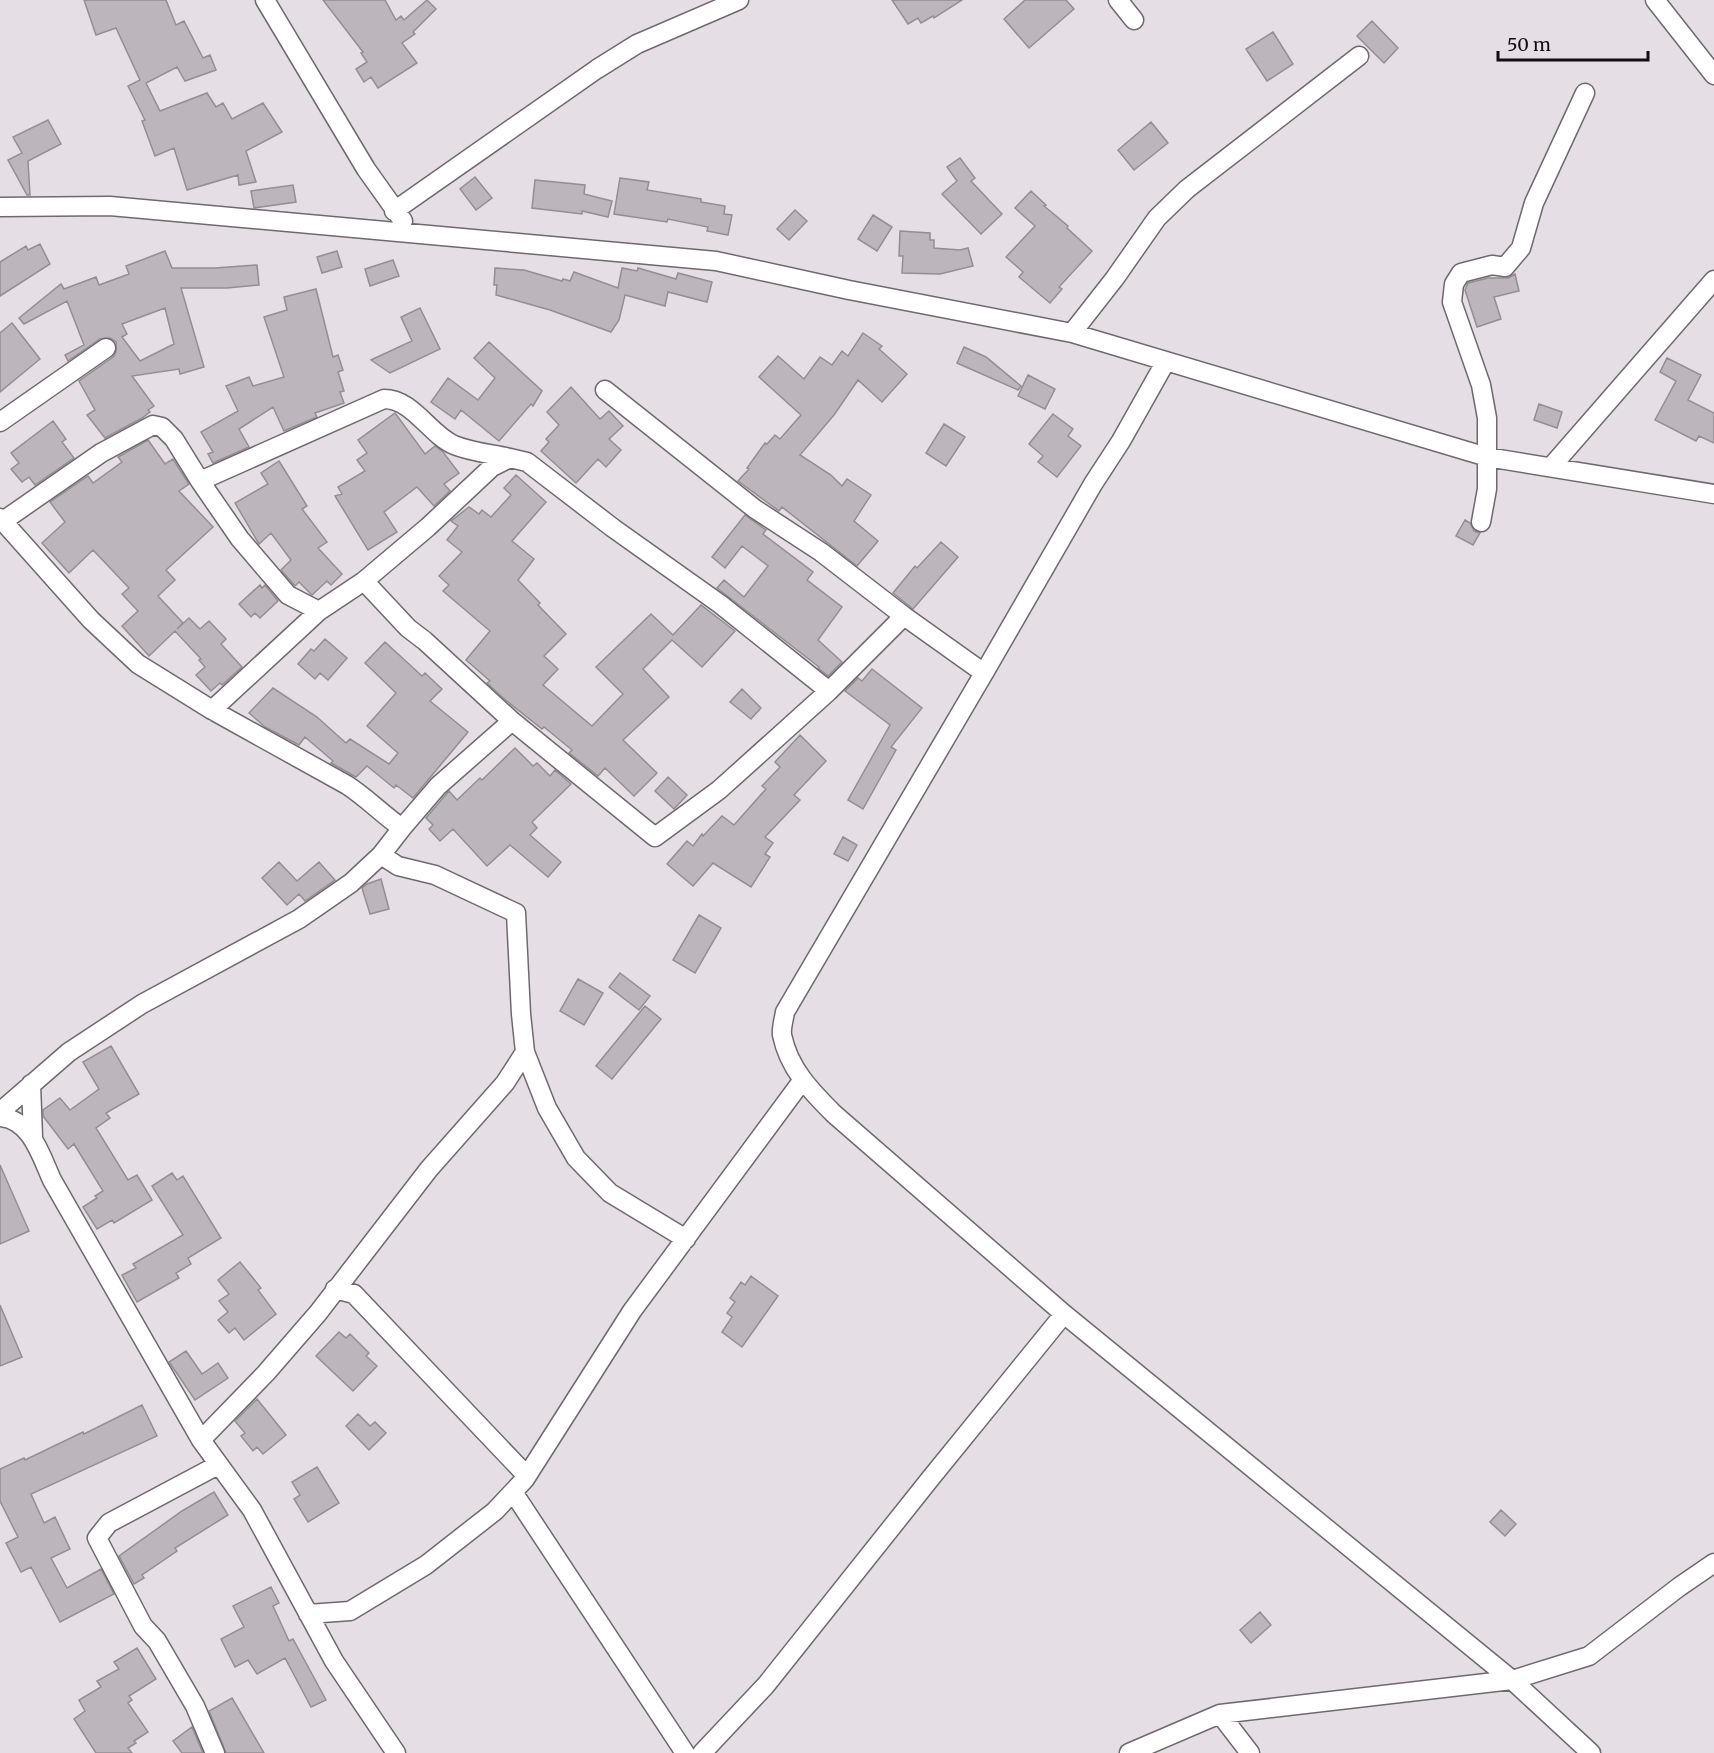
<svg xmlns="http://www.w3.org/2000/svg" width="1714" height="1753" font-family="Merriweather,serif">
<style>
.building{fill:#bcb6bc;stroke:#948e94;stroke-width:1.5;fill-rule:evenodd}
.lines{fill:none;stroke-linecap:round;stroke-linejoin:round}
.street-casing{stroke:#6f696f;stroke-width:21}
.street{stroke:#fff;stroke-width:18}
</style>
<rect width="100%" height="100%" fill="#e5dfe5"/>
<path class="building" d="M 84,0 L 166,0 L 176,25 L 184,21 L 203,58 L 210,55 L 216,70 L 185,81 L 177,67 L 146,83 L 160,111 L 207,93 L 216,107 L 223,103 L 232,119 L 263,103 L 282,132 L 246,151 L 256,182 L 239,185 L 238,175 L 187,190 L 174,148 L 155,156 L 142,121 L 145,120 L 128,86 L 140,80 L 116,28 L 96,35 Z
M 323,0 L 385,0 L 396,20 L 401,16 L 404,20 L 427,0 L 436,9 L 413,32 L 415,34 L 402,43 L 417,63 L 378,88 L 371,77 L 364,82 L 356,69 L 367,62 L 361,53 L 363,52 Z
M 892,0 L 962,0 L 934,18 L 933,16 L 921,23 L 918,18 L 908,24 Z
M 1025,0 L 1066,0 L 1074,9 L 1029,48 L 1004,19 Z
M 1372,21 L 1398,48 L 1384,63 L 1357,36 Z
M 1273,32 L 1293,64 L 1267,81 L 1246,49 Z
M 48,120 L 61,144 L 28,161 L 30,195 L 27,195 L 8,160 L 22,153 L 13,137 Z
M 1151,122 L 1168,143 L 1134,170 L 1118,150 Z
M 960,158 L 975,178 L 971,181 L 1002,214 L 981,234 L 942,194 L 957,181 L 947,167 Z
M 475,177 L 492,198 L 476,210 L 460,189 Z
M 620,178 L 649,182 L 647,190 L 701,199 L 701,202 L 725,206 L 724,214 L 732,215 L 728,235 L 707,231 L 708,227 L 668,219 L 667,222 L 614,214 Z
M 535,180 L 585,185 L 584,194 L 612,201 L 608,217 L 582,211 L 582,214 L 532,208 Z
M 293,185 L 296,202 L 254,208 L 251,191 Z
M 1031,191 L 1046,205 L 1044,206 L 1068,226 L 1067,228 L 1092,251 L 1059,287 L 1062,289 L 1050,303 L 1019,277 L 1023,272 L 1006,257 L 1035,226 L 1015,208 Z
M 795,210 L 807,221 L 789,240 L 777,229 Z
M 873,215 L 892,227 L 877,251 L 858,239 Z
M 900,231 L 930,233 L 930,240 L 934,240 L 934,248 L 960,250 L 968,248 L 973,266 L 940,274 L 902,273 L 903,256 L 899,256 Z
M 40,244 L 50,264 L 0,296 L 0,262 L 26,246 L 28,250 Z
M 165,251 L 172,268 L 215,268 L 257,265 L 259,285 L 227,288 L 181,288 L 204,367 L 180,374 L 179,369 L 132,376 L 154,406 L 148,410 L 150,412 L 142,418 L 105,438 L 87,415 L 95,410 L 79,381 L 113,357 L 116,352 L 116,342 L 110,338 L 100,339 L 68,361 L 65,355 L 84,345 L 67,301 L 24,324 L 19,318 L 61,284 L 64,289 L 96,277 L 99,285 L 129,274 L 126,266 ZM 165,308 L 174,344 L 140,361 L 122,337 L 127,334 L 122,324 Z
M 337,251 L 342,267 L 322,273 L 317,257 Z
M 393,260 L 399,276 L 370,286 L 365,269 Z
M 495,268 L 524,270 L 562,281 L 563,279 L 570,281 L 574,272 L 618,288 L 622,268 L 637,271 L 638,268 L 676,279 L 678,273 L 712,282 L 707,302 L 668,292 L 665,306 L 625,295 L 619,320 L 611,332 L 550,310 L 496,295 L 497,285 L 494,285 Z
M 1515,274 L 1519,291 L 1494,297 L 1501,319 L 1477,327 L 1465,290 L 1468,283 L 1488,278 L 1508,278 Z
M 316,289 L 333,357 L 338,355 L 343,370 L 338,372 L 344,391 L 340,392 L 344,403 L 315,413 L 317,417 L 284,431 L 273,407 L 239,429 L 249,447 L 213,463 L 208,454 L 213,452 L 201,432 L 238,411 L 226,386 L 249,377 L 253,386 L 284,377 L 264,317 L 287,310 L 284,297 Z
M 420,308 L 440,349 L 390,373 L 371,360 L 412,341 L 401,317 Z
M 12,323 L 40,359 L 0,392 L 0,333 Z
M 863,333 L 882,346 L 879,349 L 907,374 L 882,402 L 858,380 L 834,415 L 800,455 L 831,475 L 842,486 L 847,479 L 871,495 L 854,521 L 878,541 L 857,566 L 782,507 L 779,511 L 738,481 L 749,469 L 747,468 L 765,443 L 767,444 L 775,435 L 780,439 L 801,415 L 759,377 L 778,356 L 804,379 L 820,357 L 832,365 L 842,351 L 848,356 Z
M 489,342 L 542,391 L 533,406 L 531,404 L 499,441 L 461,410 L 455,419 L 431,402 L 448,378 L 478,400 L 495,378 L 474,358 Z
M 964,347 L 986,357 L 1021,386 L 1018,390 L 957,363 Z
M 1667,358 L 1701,375 L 1688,400 L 1714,413 L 1714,443 L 1699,436 L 1696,441 L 1655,420 L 1676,381 L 1660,372 Z
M 1028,375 L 1055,389 L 1045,409 L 1018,396 Z
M 571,387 L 600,419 L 609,411 L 623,426 L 609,439 L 621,450 L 606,467 L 598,459 L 576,483 L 541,451 L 549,442 L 546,439 L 559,425 L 547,412 Z
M 1539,404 L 1562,412 L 1557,428 L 1534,420 Z
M 395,413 L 425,454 L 435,446 L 443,452 L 459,473 L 444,484 L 450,491 L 434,506 L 417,487 L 384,512 L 397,532 L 368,550 L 335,496 L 342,494 L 338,487 L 365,471 L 357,460 L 367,453 L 358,440 Z
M 1053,414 L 1073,429 L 1068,436 L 1081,446 L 1057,477 L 1038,462 L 1043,456 L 1029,444 Z
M 53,421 L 66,439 L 62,442 L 74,458 L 35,485 L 29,477 L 22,482 L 11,469 L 19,463 L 11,453 Z
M 944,424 L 965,437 L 946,466 L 926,453 Z
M 148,440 L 165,464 L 173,459 L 189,484 L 179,491 L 213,527 L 166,570 L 175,580 L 158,596 L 183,623 L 177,629 L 189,618 L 200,629 L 209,621 L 226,639 L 221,644 L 242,667 L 222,685 L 220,683 L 211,691 L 196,675 L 205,667 L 199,660 L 201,659 L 175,631 L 149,656 L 122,626 L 138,611 L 122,594 L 129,588 L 93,550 L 69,573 L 42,543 L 65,522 L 50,502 L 88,476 L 93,483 L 122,462 L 118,457 Z
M 279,461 L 307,506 L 302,509 L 327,542 L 318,548 L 342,574 L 331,585 L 327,581 L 312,595 L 299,582 L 295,586 L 281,570 L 291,560 L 271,533 L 259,544 L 235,503 L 268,484 L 261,473 Z
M 516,475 L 546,502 L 512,541 L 534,559 L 518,580 L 540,603 L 538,605 L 566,634 L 544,656 L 558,669 L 543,685 L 592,726 L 623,694 L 596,667 L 651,614 L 673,635 L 701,605 L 735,631 L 702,667 L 672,640 L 643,669 L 669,697 L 623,740 L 657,773 L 634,796 L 605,768 L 598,776 L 569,753 L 572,750 L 544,727 L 542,729 L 503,698 L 487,683 L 490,681 L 466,660 L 490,631 L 443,591 L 449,585 L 439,576 L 462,552 L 447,540 L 458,526 L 451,521 L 469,507 L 479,514 L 482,510 L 491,517 L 511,495 L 504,488 Z
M 745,515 L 766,530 L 763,534 L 813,572 L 807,580 L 842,607 L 818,640 L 842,662 L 828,676 L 818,668 L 819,667 L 717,588 L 724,580 L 744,597 L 768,566 L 742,546 L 725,568 L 712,557 Z
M 1465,520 L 1470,523 L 1474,531 L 1480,533 L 1473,545 L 1456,536 Z
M 941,542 L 958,557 L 913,609 L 893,593 L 915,566 L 917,568 Z
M 260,585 L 262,588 L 265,585 L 278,601 L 260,618 L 255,613 L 251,617 L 239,604 Z
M 325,639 L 347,658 L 328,680 L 320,673 L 315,679 L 298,664 L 311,649 L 314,651 Z
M 385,642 L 422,676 L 425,673 L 442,689 L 430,701 L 468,732 L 413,798 L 396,785 L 394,788 L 367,766 L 356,777 L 331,763 L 333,761 L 305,737 L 299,745 L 265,727 L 249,713 L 273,688 L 317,717 L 346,743 L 350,739 L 389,764 L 398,753 L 367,726 L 396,693 L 365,663 Z
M 872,669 L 922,708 L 891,747 L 896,750 L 863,809 L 848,800 L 890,725 L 845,691 L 858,678 L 862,681 Z
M 742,689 L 761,708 L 751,719 L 730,702 Z
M 800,735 L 826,761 L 794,795 L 800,800 L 765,837 L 773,843 L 765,854 L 770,857 L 751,887 L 713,863 L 693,886 L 667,864 L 687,841 L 693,846 L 702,834 L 703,836 L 722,816 L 734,825 L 766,789 L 762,786 L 780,767 L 775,762 Z
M 515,748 L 533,766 L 537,763 L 550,776 L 555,770 L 571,784 L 532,822 L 537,828 L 530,835 L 561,862 L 548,877 L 510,845 L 487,866 L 453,829 L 440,841 L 429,829 L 433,825 L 426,818 L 449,791 L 457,800 L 480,778 L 482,780 Z
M 668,777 L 687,795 L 674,809 L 655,791 Z
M 843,837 L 857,845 L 848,861 L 834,854 Z
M 279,862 L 297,881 L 319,862 L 335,880 L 305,901 L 299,894 L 287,905 L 262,878 Z
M 381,879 L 389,909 L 370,914 L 362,888 L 367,884 Z
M 699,915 L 721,928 L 695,973 L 673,960 Z
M 620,973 L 650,996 L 639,1010 L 609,987 Z
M 578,979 L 603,993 L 584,1025 L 560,1011 Z
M 645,1006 L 661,1019 L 612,1079 L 596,1066 Z
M 111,1046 L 139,1094 L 106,1113 L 110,1118 L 96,1128 L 128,1180 L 137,1175 L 152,1200 L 114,1223 L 112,1220 L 97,1229 L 83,1207 L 97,1198 L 95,1196 L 103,1191 L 74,1144 L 68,1149 L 43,1116 L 43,1110 L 60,1098 L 70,1110 L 99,1089 L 83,1062 Z
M 0,1165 L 29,1231 L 0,1244 Z
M 172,1173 L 177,1180 L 183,1176 L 221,1238 L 188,1258 L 191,1264 L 176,1273 L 179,1278 L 137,1302 L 122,1275 L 136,1268 L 133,1264 L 183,1235 L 152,1186 Z
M 240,1262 L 261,1288 L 258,1290 L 276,1314 L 244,1340 L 235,1328 L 229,1333 L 218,1320 L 228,1312 L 219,1301 L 229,1294 L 218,1280 Z
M 751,1276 L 778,1296 L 742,1347 L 722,1332 L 732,1317 L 727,1313 L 735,1302 L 730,1298 L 741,1282 L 745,1285 Z
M 0,1305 L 22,1357 L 0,1366 Z
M 339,1332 L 346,1338 L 350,1334 L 369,1353 L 366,1356 L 377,1366 L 353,1391 L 316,1356 Z
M 186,1351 L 202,1374 L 218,1363 L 228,1378 L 195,1400 L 169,1362 Z
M 257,1399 L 286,1435 L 263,1454 L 257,1447 L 253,1451 L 241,1436 L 245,1433 L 235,1421 Z
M 142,1405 L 157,1436 L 31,1494 L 44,1523 L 55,1517 L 70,1549 L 51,1558 L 67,1588 L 101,1569 L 114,1594 L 60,1622 L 31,1567 L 21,1572 L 6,1543 L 18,1537 L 0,1501 L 0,1469 L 24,1458 L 25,1460 L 83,1432 L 84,1434 Z
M 358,1414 L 370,1426 L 375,1422 L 386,1433 L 369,1450 L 346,1426 Z
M 317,1467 L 339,1503 L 308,1522 L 294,1499 L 300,1495 L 292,1482 Z
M 214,1492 L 228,1515 L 175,1548 L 177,1551 L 142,1575 L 144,1578 L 134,1584 L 119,1556 L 182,1511 Z
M 1501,1510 L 1516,1524 L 1505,1536 L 1490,1522 Z
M 271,1587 L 279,1603 L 273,1606 L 289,1641 L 293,1639 L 326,1700 L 311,1707 L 285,1658 L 257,1674 L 248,1660 L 235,1667 L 221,1639 L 244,1627 L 233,1606 Z
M 1260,1612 L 1271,1625 L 1251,1643 L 1240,1630 Z
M 137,1648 L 156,1679 L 129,1696 L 132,1700 L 128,1703 L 148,1732 L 134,1741 L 136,1743 L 128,1748 L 132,1753 L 96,1753 L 74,1719 L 85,1711 L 79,1700 L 101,1687 L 97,1681 L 119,1669 L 114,1662 Z
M 232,1698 L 264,1753 L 226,1753 L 209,1711 Z
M 192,1727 L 203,1753 L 182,1753 L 173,1741 Z"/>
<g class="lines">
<defs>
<path id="street" d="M 265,0 L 366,169 L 403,221
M 1118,0 L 1134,20
M 1655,0 L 1714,75
M 0,207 L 110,206 L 716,261 L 849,290 L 1072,333 L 1487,457 L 1714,494
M 394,211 L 597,69 L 637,44 L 739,0
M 1072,333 L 1115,278 L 1157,218 L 1187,189 L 1359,56
M 605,390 L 755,509 L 821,552 L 904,616 L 984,673 L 1093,484 L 1121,441 L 1166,361
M 0,422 L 106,348
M 1551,467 L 1714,280
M 200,481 L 384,399 C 413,399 429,434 454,445 C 471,452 492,454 510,458
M 0,518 L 91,620 L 138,664 L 212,710 L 347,785 C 367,798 382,814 402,828
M 3,521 L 101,453 L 153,425 L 162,427 L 174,439 L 200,481 L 240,539 L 288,595 L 319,611
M 1481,522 L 1487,489 L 1487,418 L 1481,385 L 1452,302 L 1454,284 L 1461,273 L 1492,265 L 1505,267 L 1521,248 L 1534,203 L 1585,93
M 364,581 L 408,628 L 425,641 L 512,721 L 655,837 L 719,790 L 829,691 L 904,616
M 984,673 L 785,1012 C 784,1019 781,1028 782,1035 C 789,1069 811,1091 834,1114 L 1064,1314 L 1512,1680 L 1591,1753
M 212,710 L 319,611 L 364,581 L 428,527 L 492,467 L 510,458 L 527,462 L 613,528 L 720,604 L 829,691
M 381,855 L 398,866 L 435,875 L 516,913 L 521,1014 L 525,1052 L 547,1108 L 576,1158 L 610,1193 L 686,1239
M 31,1084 L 33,1137
M 0,1112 L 69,1052 L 142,1004 L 299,919 L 351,883 L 381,855 L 402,828 L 438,786 L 512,721
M 0,1117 C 31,1119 41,1156 52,1180 L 201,1440 L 252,1510 L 334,1661 L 396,1753
M 335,1289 L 354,1294 L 527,1476
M 201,1440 L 266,1373 L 318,1313 L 429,1169 L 505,1083 L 525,1052
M 513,1492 L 685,1753
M 308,1614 L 350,1611 L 426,1565 L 495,1511 L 525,1479 L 632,1311 L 802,1081
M 1220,1714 L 1250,1753
M 215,1753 L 195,1706 L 157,1641 L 143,1626 L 97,1538 L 109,1523 L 218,1465
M 702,1753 L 766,1685 L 930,1479 L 1064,1314
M 1129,1753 L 1220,1714 L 1512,1680 L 1589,1656 L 1679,1587 L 1714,1563"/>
</defs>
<use href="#street" class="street-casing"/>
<use href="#street" class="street"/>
</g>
<path d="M1498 51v9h150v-9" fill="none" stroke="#100e10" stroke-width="3"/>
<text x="1507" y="51" font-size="18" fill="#100e10" stroke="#e5dfe5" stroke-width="4.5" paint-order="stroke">50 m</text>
</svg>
